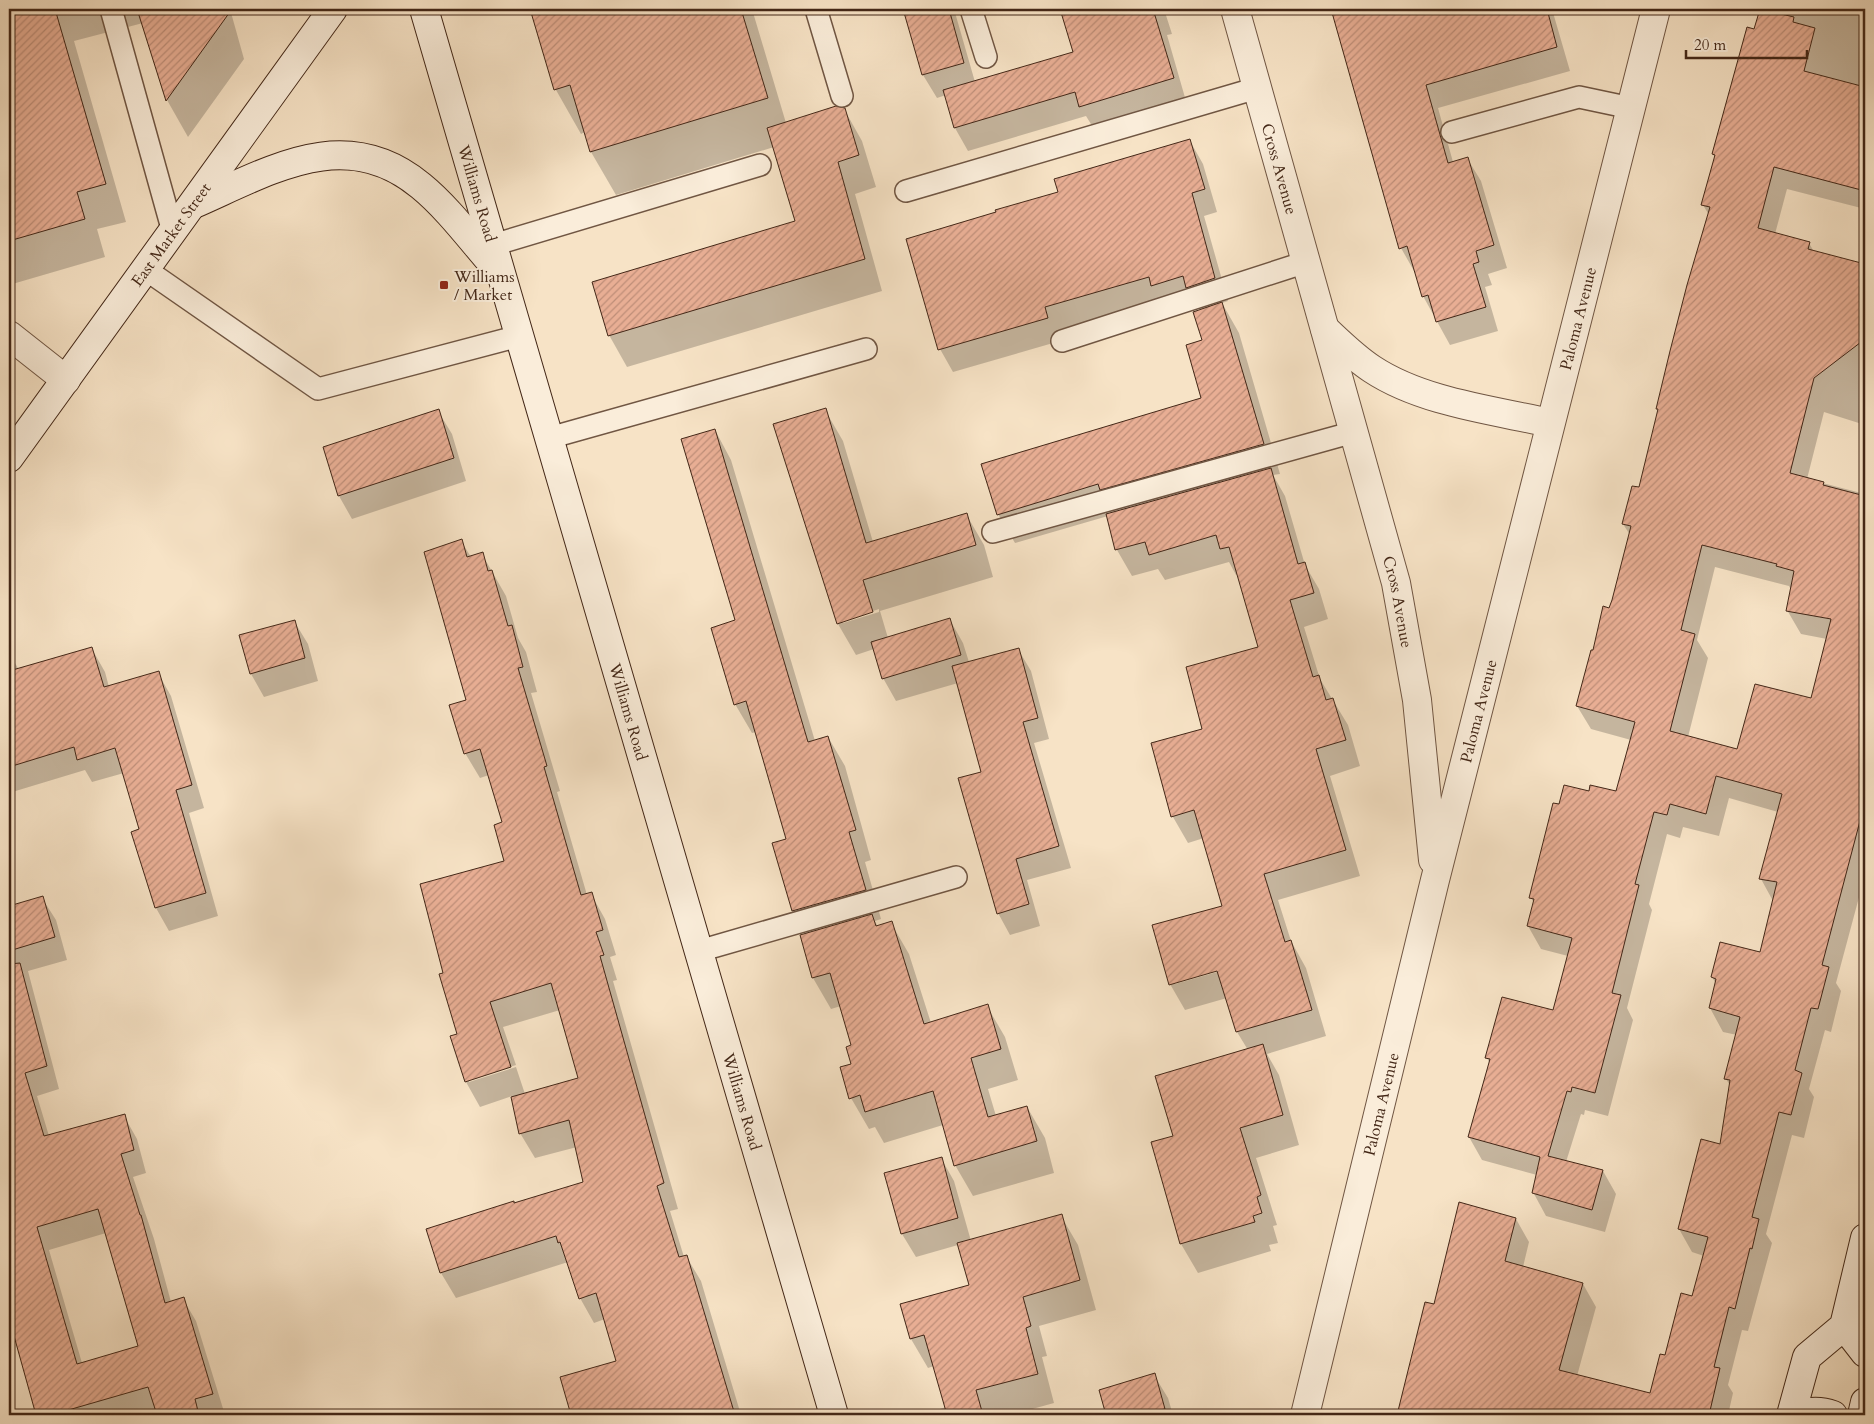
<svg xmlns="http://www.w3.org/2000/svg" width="1874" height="1424" font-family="Cardo,serif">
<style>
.shadow{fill:#0003;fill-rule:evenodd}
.building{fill:url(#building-hatch);stroke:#432717;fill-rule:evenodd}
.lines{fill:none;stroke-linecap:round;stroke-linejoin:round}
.lane-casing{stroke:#705643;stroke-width:24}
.street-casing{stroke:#705643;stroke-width:30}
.secondary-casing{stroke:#432717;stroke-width:30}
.lane{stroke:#faedda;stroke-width:21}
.street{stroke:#faedda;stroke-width:28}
.secondary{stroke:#faedda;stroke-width:28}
.poi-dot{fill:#8f2418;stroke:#faedda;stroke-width:2}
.labels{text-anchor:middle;stroke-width:4;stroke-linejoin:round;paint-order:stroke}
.street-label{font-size:16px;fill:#432717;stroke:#faedda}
.poi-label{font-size:16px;fill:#432717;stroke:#faedda;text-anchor:start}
</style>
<defs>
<pattern id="building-hatch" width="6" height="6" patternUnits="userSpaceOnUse" patternTransform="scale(1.25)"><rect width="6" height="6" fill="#e8ae94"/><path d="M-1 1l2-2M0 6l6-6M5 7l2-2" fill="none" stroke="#be8e78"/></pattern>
</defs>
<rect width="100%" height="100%" fill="#f7e3c6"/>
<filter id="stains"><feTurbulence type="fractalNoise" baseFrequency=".004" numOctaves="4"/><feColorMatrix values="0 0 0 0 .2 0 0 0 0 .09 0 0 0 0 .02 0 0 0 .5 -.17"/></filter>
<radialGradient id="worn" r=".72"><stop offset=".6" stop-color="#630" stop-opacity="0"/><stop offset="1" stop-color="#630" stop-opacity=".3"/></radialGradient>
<path class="shadow" d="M 9,9 L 230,9 L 244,59 L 188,137 L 167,100 L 143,23 L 74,41 L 126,222 L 97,229 L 105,257 L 9,285 Z
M 531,9 L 752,9 L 786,123 L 844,109 L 862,141 L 876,187 L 855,194 L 882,291 L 627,367 L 609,335 L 797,222 L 774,147 L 616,195 L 591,152 L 585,132 L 581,134 L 556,90 Z
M 905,9 L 954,9 L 975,82 L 1074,53 L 1062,9 L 1164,9 L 1172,34 L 1167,35 L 1186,101 L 1094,129 L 1086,116 L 968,151 L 955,128 L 946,95 L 937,98 L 923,75 Z
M 1332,9 L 1552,9 L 1570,71 L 1438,108 L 1453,162 L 1467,158 L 1481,181 L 1507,268 L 1488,274 L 1492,285 L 1485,287 L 1498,331 L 1450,345 L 1423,296 L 1416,271 L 1414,271 L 1401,248 Z
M 1775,9 L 1865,9 L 1865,209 L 1787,189 L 1775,234 L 1809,243 L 1814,252 L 1865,265 L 1865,425 L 1824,412 L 1807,479 L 1865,494 L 1865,875 L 1836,983 L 1841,991 L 1831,1032 L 1825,1030 L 1809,1089 L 1814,1097 L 1804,1138 L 1792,1135 L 1766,1234 L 1772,1243 L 1748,1331 L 1742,1330 L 1728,1385 L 1733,1393 L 1728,1415 L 1398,1415 L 1426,1303 L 1435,1306 L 1516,1219 L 1529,1242 L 1523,1267 L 1583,1284 L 1596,1307 L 1577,1376 L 1651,1395 L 1666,1357 L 1693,1298 L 1704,1256 L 1692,1252 L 1679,1229 L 1721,1146 L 1731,1087 L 1726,1079 L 1737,1035 L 1723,1032 L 1710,1008 L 1716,984 L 1712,977 L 1761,954 L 1773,901 L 1761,879 L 1778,812 L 1729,798 L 1719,836 L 1683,827 L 1680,838 L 1667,834 L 1649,904 L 1652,910 L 1627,1008 L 1633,1020 L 1608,1116 L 1585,1110 L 1584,1115 L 1581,1114 L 1566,1162 L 1603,1171 L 1616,1194 L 1605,1232 L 1546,1216 L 1533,1192 L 1537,1175 L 1482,1160 L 1469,1137 L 1490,1064 L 1487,1058 L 1554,1011 L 1568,956 L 1541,949 L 1528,926 L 1534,903 L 1531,898 L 1560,806 L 1590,793 L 1617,793 L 1631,740 L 1591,729 L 1577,706 L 1593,652 L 1610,609 L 1630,535 L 1623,524 L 1640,489 L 1659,412 L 1657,409 L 1709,215 L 1703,205 L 1715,158 L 1713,154 L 1755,30 L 1774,14 ZM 1715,567 L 1789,586 L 1791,590 L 1787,610 L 1801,634 L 1827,639 L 1812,700 L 1738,751 L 1688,737 L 1708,658 L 1697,640 Z
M 1190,141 L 1203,164 L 1217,212 L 1204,216 L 1228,301 L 1222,303 L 1239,333 L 1280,474 L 1273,475 L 1285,496 L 1305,565 L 1319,589 L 1328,619 L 1304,627 L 1320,679 L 1348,725 L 1360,766 L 1330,776 L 1360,876 L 1278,900 L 1291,941 L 1306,968 L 1326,1036 L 1267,1054 L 1279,1075 L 1299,1145 L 1256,1158 L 1277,1225 L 1273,1226 L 1278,1243 L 1269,1245 L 1271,1251 L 1198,1273 L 1181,1244 L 1153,1143 L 1174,1137 L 1248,1050 L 1237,1032 L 1227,998 L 1185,1010 L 1170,984 L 1224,907 L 1204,838 L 1188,843 L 1173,817 L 1153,744 L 1203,730 L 1260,648 L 1238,574 L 1236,575 L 1229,562 L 1165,580 L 1158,569 L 1132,576 L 1117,550 L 1108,516 L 1015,543 L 998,514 L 1202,398 L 1203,340 L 1201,311 L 1194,299 L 1161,300 L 1057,330 L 1060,341 L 953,372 L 940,349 L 1059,192 ZM 1223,968 L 1224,970 L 1175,984 L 1175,981 Z
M 825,410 L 843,441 L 873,542 L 966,514 L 984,545 L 993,577 L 880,611 L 888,638 L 950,620 L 963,643 L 969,662 L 1018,649 L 1031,671 L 1049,739 L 1034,743 L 1071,868 L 1027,880 L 1040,926 L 1010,935 L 998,913 L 982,773 L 958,683 L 896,701 L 883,678 L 874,649 L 856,655 L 838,624 L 775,425 ZM 879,609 L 879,612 L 843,623 L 843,621 Z
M 438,411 L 452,434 L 466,481 L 352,519 L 339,496 Z
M 715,430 L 731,460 L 815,741 L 828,737 L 845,766 L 871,860 L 865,862 L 881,919 L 875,921 L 878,927 L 891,923 L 909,954 L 931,1023 L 987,1006 L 1005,1037 L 1018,1080 L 988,1089 L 996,1116 L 1027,1107 L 1045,1138 L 1054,1173 L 973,1196 L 955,1165 L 943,1125 L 884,1143 L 875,1127 L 869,1129 L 851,1098 L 853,1046 L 841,1006 L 831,1009 L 813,978 L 807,934 L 794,911 L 774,844 L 788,840 L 756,732 L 752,733 L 735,704 L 736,621 Z
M 461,541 L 471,557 L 482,554 L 506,596 L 518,638 L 526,652 L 537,692 L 531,693 L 560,791 L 557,792 L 587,895 L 591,894 L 605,919 L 616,955 L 610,957 L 617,980 L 613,981 L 678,1209 L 670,1211 L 684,1257 L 686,1256 L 701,1281 L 741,1415 L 573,1415 L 562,1378 L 618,1361 L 605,1319 L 594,1323 L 580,1298 L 568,1262 L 456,1298 L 441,1273 L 428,1230 L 585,1183 L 577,1147 L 535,1158 L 520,1133 L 512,1096 L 480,1107 L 466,1082 L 451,1037 L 459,1035 L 445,974 L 506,862 L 503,823 L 489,775 L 480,778 L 465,753 L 468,701 ZM 560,1010 L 580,1079 L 525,1094 L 516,1067 L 469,1082 L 469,1080 L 516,1065 L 503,1027 Z
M 294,621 L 308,644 L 318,681 L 264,697 L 251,674 L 240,636 Z
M 92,649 L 105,672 L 109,687 L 158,673 L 171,696 L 204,808 L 189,813 L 218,916 L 169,931 L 156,908 L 133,832 L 141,830 L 124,773 L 92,782 L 85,770 L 9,793 L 9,664 L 15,663 L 19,670 Z
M 42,898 L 56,920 L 67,960 L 28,971 L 59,1089 L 37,1096 L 49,1136 L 124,1116 L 137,1139 L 146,1173 L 133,1177 L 154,1239 L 171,1302 L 183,1299 L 196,1321 L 225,1415 L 38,1415 L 9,1315 L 9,901 L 11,907 ZM 106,1233 L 139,1347 L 82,1363 L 49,1250 Z
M 941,1158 L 954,1181 L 971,1241 L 1061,1216 L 1078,1245 L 1096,1310 L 1039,1326 L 1047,1356 L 1042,1357 L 1054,1403 L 1011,1415 L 932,1415 L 931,1412 L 946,1407 L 934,1366 L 928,1368 L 911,1339 L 971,1286 L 958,1245 L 916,1257 L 902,1234 L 885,1174 Z
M 1154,1375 L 1168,1398 L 1173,1415 L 1108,1415 L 1100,1390 Z"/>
<path class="building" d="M 9,9 L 55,9 L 106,184 L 77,192 L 85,219 L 9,241 Z
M 137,9 L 232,9 L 166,101 Z
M 530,9 L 741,9 L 768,98 L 590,152 L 570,85 L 554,90 Z
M 903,9 L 949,9 L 964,63 L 922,75 Z
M 1060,9 L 1153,9 L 1174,78 L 1079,107 L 1075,92 L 954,128 L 943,90 L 1073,52 Z
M 1331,9 L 1547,9 L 1557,47 L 1426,85 L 1448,163 L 1468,157 L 1494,245 L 1476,251 L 1479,262 L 1473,264 L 1486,307 L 1436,322 L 1428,295 L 1422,297 L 1407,246 L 1399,249 Z
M 1760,9 L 1794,17 L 1793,22 L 1815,28 L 1804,71 L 1865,87 L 1865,191 L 1774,167 L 1758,228 L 1810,242 L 1808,249 L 1865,264 L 1865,339 L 1814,378 L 1790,473 L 1824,482 L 1823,485 L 1865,496 L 1865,802 L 1822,965 L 1829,967 L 1818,1009 L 1811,1008 L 1795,1070 L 1802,1073 L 1791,1115 L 1779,1112 L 1752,1217 L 1759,1219 L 1752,1249 L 1750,1248 L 1735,1309 L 1729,1307 L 1714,1367 L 1720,1368 L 1709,1415 L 1397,1415 L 1425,1302 L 1434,1304 L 1459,1202 L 1516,1218 L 1505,1261 L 1583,1283 L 1559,1370 L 1650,1393 L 1660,1354 L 1665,1355 L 1681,1293 L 1692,1296 L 1708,1237 L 1678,1229 L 1701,1139 L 1720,1144 L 1730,1080 L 1724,1079 L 1740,1017 L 1709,1008 L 1716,979 L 1711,977 L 1720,942 L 1760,952 L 1777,882 L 1759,879 L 1782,794 L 1716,776 L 1706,814 L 1670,804 L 1667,815 L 1654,812 L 1635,884 L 1639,885 L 1612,993 L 1621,995 L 1595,1093 L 1572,1087 L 1571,1092 L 1567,1091 L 1548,1156 L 1603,1170 L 1592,1210 L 1532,1193 L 1540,1157 L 1468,1137 L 1490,1059 L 1485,1058 L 1502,997 L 1553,1010 L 1572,938 L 1527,926 L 1534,899 L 1529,898 L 1553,803 L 1559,804 L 1564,785 L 1589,791 L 1590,785 L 1616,791 L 1635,722 L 1576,706 L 1591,650 L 1593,650 L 1603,606 L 1609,608 L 1612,600 L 1631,526 L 1622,524 L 1632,486 L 1639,487 L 1658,409 L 1656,409 L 1670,351 L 1687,285 L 1710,207 L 1701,205 L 1715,155 L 1712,154 L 1747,27 L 1754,29 ZM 1702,545 L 1777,564 L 1776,566 L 1794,571 L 1786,611 L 1831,619 L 1811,698 L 1755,684 L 1737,749 L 1670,731 L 1695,634 L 1681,630 Z
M 836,106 L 845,108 L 859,155 L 838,162 L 865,259 L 608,336 L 592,282 L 795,221 L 767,128 Z
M 1190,139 L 1205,189 L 1192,193 L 1215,278 L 1186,288 L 1183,276 L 1151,286 L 1149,277 L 1045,307 L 1048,318 L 938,350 L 906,239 L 996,212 L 995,210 L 1058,192 L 1054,179 Z
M 1222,302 L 1264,444 L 1100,490 L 1098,484 L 997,515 L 981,464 L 1201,398 L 1186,345 L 1202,340 L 1193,312 Z
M 826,408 L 866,543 L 967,513 L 976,545 L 863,580 L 873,612 L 837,624 L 773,424 Z
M 439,409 L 454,458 L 338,496 L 323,447 Z
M 715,429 L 808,742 L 828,736 L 856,830 L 849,832 L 866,890 L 792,911 L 772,843 L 786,839 L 746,701 L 734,705 L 711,628 L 735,620 L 681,439 Z
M 1271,468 L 1298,564 L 1305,562 L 1314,593 L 1290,600 L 1313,677 L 1319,675 L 1326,700 L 1333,698 L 1346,740 L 1316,749 L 1346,850 L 1264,874 L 1285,942 L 1291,940 L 1312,1010 L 1236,1032 L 1217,971 L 1169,985 L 1152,925 L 1222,906 L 1194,810 L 1171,817 L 1151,743 L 1202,729 L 1186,667 L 1258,647 L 1229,547 L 1220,549 L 1216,535 L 1149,555 L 1145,542 L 1115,550 L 1106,514 Z
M 462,539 L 467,557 L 483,552 L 488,571 L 492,570 L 508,626 L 512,625 L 523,667 L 518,668 L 547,766 L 544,767 L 581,895 L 592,892 L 603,930 L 596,932 L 604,955 L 600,956 L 664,1183 L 657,1186 L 679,1257 L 687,1255 L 735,1415 L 571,1415 L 560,1377 L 616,1361 L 596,1293 L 579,1299 L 560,1242 L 558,1243 L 556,1236 L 440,1273 L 426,1229 L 514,1201 L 514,1203 L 583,1182 L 569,1120 L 519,1134 L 511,1097 L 578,1078 L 551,983 L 490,1002 L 511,1067 L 465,1082 L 450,1036 L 457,1034 L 439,974 L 443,973 L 420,884 L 504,861 L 494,825 L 502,822 L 480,749 L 464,754 L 449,705 L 466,700 L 424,552 Z
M 950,618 L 961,655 L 882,679 L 871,642 Z
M 295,620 L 305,658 L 250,674 L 239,635 Z
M 92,647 L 104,687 L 159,671 L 192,785 L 176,790 L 206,893 L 155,908 L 131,832 L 139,829 L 115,748 L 77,760 L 74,747 L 9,767 L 9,671 Z
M 1019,648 L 1038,718 L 1023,722 L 1059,846 L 1016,859 L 1029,904 L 997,914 L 958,778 L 981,772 L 952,666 Z
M 43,896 L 55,937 L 9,951 L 9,906 Z
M 872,914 L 876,926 L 892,921 L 924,1024 L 988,1004 L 1001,1049 L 971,1058 L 988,1117 L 1027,1106 L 1037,1141 L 954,1166 L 933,1091 L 865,1112 L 860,1095 L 849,1099 L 840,1067 L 851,1064 L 846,1047 L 851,1045 L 830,973 L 812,978 L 800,935 Z
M 20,963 L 47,1066 L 25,1073 L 44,1136 L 125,1114 L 134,1150 L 121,1154 L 140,1215 L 141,1215 L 165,1303 L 184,1297 L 213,1394 L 195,1399 L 199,1415 L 157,1415 L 148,1387 L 51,1415 L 36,1415 L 9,1318 L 9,964 ZM 98,1209 L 138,1346 L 77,1364 L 37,1227 Z
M 1263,1044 L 1283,1115 L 1240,1128 L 1261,1195 L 1257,1197 L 1262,1213 L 1253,1216 L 1255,1222 L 1180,1244 L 1151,1142 L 1173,1136 L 1155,1076 Z
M 942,1157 L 958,1218 L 901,1234 L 884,1173 Z
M 1062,1214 L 1080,1280 L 1023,1297 L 1031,1326 L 1026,1328 L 1038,1374 L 976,1390 L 983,1415 L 947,1415 L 924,1335 L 910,1339 L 900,1304 L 969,1285 L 957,1243 Z
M 1155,1373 L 1165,1409 L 1145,1415 L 1106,1415 L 1099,1390 Z"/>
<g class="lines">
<defs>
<path id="lane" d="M 111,9 L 173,232
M 816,9 L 842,96
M 971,9 L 986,57
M 1452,132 L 1579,97 L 1631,108
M 906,191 L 1257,88
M 493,245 L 760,165
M 145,269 L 318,389 L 519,336
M 1062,341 L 1306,262
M 549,438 L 866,349
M 993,532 L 1354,432
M 699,951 L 956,877"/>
<g id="street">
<path id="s1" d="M 1235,9 L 1396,583 L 1417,700 L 1433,860"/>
<path d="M 1325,329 C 1340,343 1355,358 1372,369 C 1422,402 1492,410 1550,423"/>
<path d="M 9,335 L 66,380"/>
<path id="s2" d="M 1305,1415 L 1435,880 L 1656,9"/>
</g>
<g id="secondary">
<path id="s3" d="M 424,9 L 834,1415"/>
<path d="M 194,204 C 270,171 345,123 421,186 C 448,208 473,242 496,268"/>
<path id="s4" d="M 9,458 L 333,9"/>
<path d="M 1844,1326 L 1865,1353"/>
<path d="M 1791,1415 L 1807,1357 L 1844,1326 L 1865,1238"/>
<path d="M 1798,1415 C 1809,1411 1822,1411 1833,1415"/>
<path d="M 1862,1415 L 1865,1402"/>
</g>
</defs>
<use href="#lane" class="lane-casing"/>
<use href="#street" class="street-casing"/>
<use href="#secondary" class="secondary-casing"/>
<use href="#lane" class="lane"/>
<use href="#street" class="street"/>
<use href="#secondary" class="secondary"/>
</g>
<rect class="poi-dot" x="439" y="280" width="10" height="10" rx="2.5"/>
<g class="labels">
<g class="street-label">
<text dy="6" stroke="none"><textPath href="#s1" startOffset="166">Cross Avenue</textPath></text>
<text dy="6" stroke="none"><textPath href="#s3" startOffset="192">Williams Road</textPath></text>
<text dy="6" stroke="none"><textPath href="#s4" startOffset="276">East Market Street</textPath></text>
<text dy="6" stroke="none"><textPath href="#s2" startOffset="1130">Paloma Avenue</textPath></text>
<text dy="6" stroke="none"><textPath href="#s1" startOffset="615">Cross Avenue</textPath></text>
<text dy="6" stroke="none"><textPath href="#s2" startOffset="725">Paloma Avenue</textPath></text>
<text dy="6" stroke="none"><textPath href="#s3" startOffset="732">Williams Road</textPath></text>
<text dy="6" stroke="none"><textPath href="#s3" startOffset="1138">Williams Road</textPath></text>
<text dy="6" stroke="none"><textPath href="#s2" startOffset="320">Paloma Avenue</textPath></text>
</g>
<g class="poi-label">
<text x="454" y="282">Williams<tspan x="454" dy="18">/ Market</tspan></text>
</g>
</g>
<rect width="1874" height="1424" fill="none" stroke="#f7e3c6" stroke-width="30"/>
<rect x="10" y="10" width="1854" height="1404" fill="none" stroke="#432717" stroke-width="2.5"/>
<rect x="15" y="15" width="1844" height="1394" fill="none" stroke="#432717"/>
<path d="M1686 50v8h121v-8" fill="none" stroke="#432717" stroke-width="2.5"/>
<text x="1694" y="50" font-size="15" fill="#432717" stroke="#faedda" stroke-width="4" paint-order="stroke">20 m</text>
<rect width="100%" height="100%" filter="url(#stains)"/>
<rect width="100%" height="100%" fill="url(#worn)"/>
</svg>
